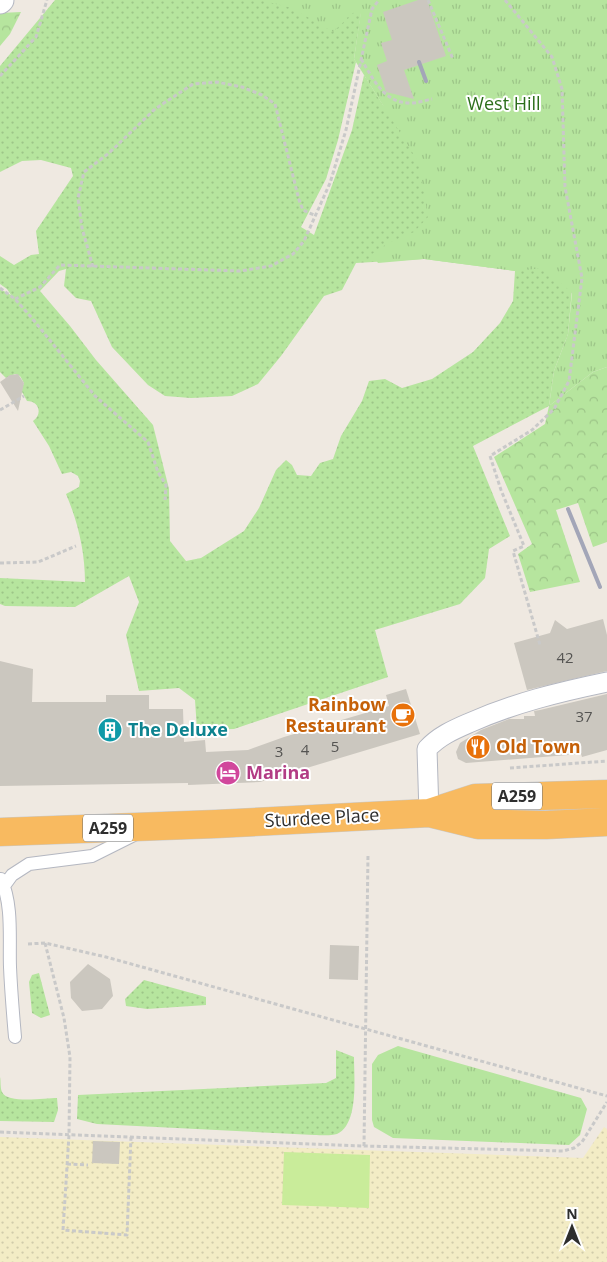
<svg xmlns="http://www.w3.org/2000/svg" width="607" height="1262" font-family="'Open Sans',sans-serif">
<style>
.grass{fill:url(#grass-dots);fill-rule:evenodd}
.forest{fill:url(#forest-crowns)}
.sand{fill:url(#sand-dots)}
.park{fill:url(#park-tufts)}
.pitch{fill:#c9ec9a}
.building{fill:#cbc7bf}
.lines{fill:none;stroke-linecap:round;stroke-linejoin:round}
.service-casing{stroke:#b4b7c1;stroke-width:14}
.pedestrian-casing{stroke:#b4b7c1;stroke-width:21}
.minor-casing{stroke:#b4b7c1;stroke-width:27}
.trunk-casing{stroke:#c9c9c9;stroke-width:29}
.path{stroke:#c9c9c9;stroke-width:3;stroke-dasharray:4 2.5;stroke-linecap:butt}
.service{stroke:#fff;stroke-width:12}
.pedestrian{stroke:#fff;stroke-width:19}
.minor{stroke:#fff;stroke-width:25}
.trunk{stroke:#f8ba60;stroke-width:28}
.rail{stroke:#a3a6b8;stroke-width:4}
.labels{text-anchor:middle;stroke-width:4;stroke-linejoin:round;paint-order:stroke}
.number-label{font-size:15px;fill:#555452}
.shield{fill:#fff;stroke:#6d6d6d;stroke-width:1}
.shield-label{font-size:16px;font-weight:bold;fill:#2e2e2e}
.park-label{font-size:18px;fill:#2c6e1b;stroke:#fff}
.food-label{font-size:18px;font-weight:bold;fill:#c56008;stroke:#fff;text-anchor:end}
.culture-label{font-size:18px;font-weight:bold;fill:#0d838f;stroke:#fff;text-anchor:start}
.hotel-label{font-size:18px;font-weight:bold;fill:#b23c85;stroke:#fff;text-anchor:start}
.street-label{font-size:18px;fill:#2e2e2e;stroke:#fff}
</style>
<defs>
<pattern id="grass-dots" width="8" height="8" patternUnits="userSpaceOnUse" patternTransform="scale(1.25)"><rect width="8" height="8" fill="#b6e59e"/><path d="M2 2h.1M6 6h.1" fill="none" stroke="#9dc588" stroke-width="1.8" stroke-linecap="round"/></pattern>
<pattern id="forest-crowns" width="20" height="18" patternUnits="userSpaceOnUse" patternTransform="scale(1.25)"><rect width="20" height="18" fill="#b6e59e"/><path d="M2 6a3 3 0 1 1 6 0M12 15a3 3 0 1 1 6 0" fill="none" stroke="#9dc588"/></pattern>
<pattern id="sand-dots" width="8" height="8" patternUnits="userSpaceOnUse" patternTransform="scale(1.25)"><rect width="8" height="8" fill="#f3ecc5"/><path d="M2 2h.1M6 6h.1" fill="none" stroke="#d1cbaa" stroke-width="1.8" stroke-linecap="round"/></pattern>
<pattern id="park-tufts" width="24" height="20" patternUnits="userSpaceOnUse" patternTransform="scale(1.25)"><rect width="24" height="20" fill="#b6e59e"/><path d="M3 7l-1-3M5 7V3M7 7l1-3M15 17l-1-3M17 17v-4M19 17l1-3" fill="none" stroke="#9dc588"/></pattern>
</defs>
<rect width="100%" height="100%" fill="#efe9e1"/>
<path class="grass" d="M 55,0 L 363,0 L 354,59 L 356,62 L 338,140 L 326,179 L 301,227 L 314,235 L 352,130 L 364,75 L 383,105 L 573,278 L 568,334 L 554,371 L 549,406 L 473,446 L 510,536 L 489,549 L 485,578 L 460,604 L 375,630 L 388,677 L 234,729 L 197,730 L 195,700 L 179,688 L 139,691 L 126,635 L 139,602 L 129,576 L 75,607 L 5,606 L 0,604 L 0,578 L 85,582 C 85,552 78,522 66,494 L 79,487 L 80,481 L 78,476 L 71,472 L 62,474 L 49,446 L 33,421 C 43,414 39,401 27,401 L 21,390 L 24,383 L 20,376 L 15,374 L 6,378 L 0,372 L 0,289 L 11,295 L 7,289 L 0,284 L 0,256 L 14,265 L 31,255 L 39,254 L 36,231 L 73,176 L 71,168 L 41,160 L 22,161 L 0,172 L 0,66 ZM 424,259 L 515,271 L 513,301 L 500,323 L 473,352 L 432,379 L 402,388 L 385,379 L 369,381 L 362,401 L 341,436 L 333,459 L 320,463 L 311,476 L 297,475 L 292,465 L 286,460 L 276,470 L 259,508 L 244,531 L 201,558 L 186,561 L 170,541 L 169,489 L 153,425 L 96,360 L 70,326 L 40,291 L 59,271 L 66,269 L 64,286 L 76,298 L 91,301 L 112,347 L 148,385 L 165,396 L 191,398 L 232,396 L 258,384 L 281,356 L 324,296 L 342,290 L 356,263 Z
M 39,973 L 50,1015 L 41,1018 L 32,1013 L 29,982 L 32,975 Z
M 144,980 L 206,997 L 206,1005 L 147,1009 L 126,1006 L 125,999 Z
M 336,1050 L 354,1057 C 354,1077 359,1124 337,1134 C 331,1136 320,1135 314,1135 L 97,1124 L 77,1119 L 78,1095 L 326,1083 L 336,1078 Z
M 0,1077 C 1,1080 0,1088 2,1092 C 7,1104 45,1098 57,1098 L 58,1110 L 54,1122 L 0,1121 Z"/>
<path class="forest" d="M 21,12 L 10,34 L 0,46 L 0,13 Z
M 607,367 L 607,542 L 593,547 L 578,503 L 556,510 L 580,582 L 530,592 L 518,554 L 532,544 L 494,457 L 545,424 L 549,406 L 593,372 Z"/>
<path class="sand" d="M 604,1127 L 607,1129 L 607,1262 L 0,1262 L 0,1137 L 583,1158 Z"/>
<path class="park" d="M 260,0 L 607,0 L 607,367 L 593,372 L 549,406 L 554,371 L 568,334 L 572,293 L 544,268 L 515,271 L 424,259 L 378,263 L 372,254 L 388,243 L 414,232 L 428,217 L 419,163 L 354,59 L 361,11 L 353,13 L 333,32 L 292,8 Z
M 398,1046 L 581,1098 L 587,1109 L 580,1135 L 569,1145 L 393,1138 L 374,1127 L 372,1120 L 372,1064 L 378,1055 Z"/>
<path class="pitch" d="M 284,1152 L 370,1155 L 369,1208 L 282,1205 Z"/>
<path class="building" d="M 418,0 L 427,0 L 446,56 L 404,70 L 414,99 L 386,92 L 377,65 L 387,61 L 381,43 L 392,40 L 383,12 Z
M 18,374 L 24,383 L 18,411 L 0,382 L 10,375 Z
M 603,619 L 607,635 L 607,671 L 527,690 L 514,643 L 550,633 L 555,620 L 567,629 Z
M 0,661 L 33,669 L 32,702 L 106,702 L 106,695 L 149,695 L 149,709 L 183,709 L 184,742 L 205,740 L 206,752 L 248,750 L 284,737 L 389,706 L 386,695 L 406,689 L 420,734 L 260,782 L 188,785 L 188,783 L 0,786 Z
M 607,694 L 607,750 L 582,757 L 581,754 L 466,763 L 458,759 L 456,752 L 460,743 L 481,730 L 509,719 L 524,719 L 524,716 L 535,716 L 534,711 L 540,710 Z
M 330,945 L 359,946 L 358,980 L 329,979 Z
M 88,964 L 110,979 L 113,996 L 102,1009 L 82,1011 L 71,998 L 70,982 Z
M 93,1141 L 120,1142 L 119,1164 L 92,1163 Z"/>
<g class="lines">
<defs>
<path id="service" d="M 1,879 C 13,905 9,939 10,967 C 11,991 13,1014 15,1037
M 4,886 L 12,875 L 29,864 L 92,856 L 138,833"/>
<path id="pedestrian" d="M 429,813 L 427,749 C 439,736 453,730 469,723 C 514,703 559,692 607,682"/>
<path id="minor" d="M 0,1 L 1,0"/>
<path id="trunk" d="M 429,813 L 475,798 L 607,794
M 0,832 L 216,824 L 429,813 L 478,825 L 546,825 L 607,822"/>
</defs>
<use href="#service" class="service-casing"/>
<use href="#pedestrian" class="pedestrian-casing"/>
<use href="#minor" class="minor-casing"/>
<use href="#trunk" class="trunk-casing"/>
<path class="path" d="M 428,0 L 453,59
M 505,0 L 552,57 L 562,89 L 565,187 L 582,278 L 569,381 L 554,409 L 532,430 L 490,456 L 501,490 L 524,546 L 513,551 L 540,645
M 361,59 C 374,80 384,104 412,103 C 418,103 426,100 432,99
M 0,76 L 36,37 L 47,0
M 93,267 L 82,228 L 78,198 L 84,172 L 109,153 L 155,109 L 193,84 L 217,82 L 242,87 L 262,95 L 275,104 L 299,200 L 303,210 L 314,215
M 0,288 L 15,299 L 31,317 L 95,396 L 148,442 L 158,472 L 166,485 L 165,500
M 15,299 L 40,287 L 60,265 L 240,271 L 271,266 L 293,254 L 304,241 L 330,183 L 346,130 L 372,9 L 379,0
M 0,410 L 24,396
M 0,563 L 38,562 L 76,546
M 510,768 L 607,761
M 45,943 L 64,1018 L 70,1057 L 69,1135 L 63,1230 L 127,1235 L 131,1137
M 28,944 L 45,943 L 106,957 L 607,1096
M 0,1132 L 364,1146 L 563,1151 L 574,1148 L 582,1142 L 607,1102
M 364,1146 L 368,854
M 67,1164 L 88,1165"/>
<use href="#service" class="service"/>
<use href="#pedestrian" class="pedestrian"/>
<use href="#minor" class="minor"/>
<use href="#trunk" class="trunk"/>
<path class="rail" d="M 419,62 L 426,81
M 568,509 L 600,587"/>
</g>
<defs>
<symbol id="cafe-disc" viewBox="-11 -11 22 22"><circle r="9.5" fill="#e8710a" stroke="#fff"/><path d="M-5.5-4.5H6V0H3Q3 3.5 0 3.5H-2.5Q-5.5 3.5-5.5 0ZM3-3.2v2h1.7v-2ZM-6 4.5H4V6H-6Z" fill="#fff"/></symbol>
<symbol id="building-disc" viewBox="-11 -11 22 22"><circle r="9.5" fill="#0f9aa8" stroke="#fff"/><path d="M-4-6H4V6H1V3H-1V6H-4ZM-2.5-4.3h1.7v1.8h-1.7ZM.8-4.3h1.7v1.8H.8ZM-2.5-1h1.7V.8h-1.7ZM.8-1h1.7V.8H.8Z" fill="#fff"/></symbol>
<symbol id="restaurant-disc" viewBox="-11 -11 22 22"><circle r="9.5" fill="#e8710a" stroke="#fff"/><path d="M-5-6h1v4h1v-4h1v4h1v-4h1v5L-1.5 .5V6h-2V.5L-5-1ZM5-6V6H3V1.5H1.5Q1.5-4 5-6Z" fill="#fff"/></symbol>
<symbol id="hotel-disc" viewBox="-11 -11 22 22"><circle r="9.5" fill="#d1479c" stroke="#fff"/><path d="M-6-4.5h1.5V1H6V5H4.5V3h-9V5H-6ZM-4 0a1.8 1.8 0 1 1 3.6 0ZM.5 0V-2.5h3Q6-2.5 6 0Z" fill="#fff"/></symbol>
</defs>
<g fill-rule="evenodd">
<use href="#cafe-disc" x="389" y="701" width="28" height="28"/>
<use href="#building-disc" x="96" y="716" width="28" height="28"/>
<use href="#restaurant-disc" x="464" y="733" width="28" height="28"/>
<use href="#hotel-disc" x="214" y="759" width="28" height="28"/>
</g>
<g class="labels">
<g class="number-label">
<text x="565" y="663">42</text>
<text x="584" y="722">37</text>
<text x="335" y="752">5</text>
<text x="305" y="755">4</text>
<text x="279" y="757">3</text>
</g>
<g class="shield">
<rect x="492" y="782.5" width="50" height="27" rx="4"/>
<rect x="83" y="814.5" width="50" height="27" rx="4"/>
</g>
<g class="shield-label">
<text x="517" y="802">A259</text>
<text x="108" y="834">A259</text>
</g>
<g class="park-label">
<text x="504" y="110">West Hill</text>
</g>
<g class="food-label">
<text x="386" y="711">Rainbow<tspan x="386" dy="21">Restaurant</tspan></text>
<text x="496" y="753" text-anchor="start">Old Town</text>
</g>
<g class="culture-label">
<text x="128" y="736">The Deluxe</text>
</g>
<g class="hotel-label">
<text x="246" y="779">Marina</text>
</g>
<g class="street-label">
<text transform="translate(322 818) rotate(-3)" y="6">Sturdee Place</text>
</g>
</g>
<g transform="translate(572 1227)" stroke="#ffffff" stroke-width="4" paint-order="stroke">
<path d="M0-4L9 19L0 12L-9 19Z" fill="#2e2e2e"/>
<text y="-8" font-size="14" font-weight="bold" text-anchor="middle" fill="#2e2e2e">N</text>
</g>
</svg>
